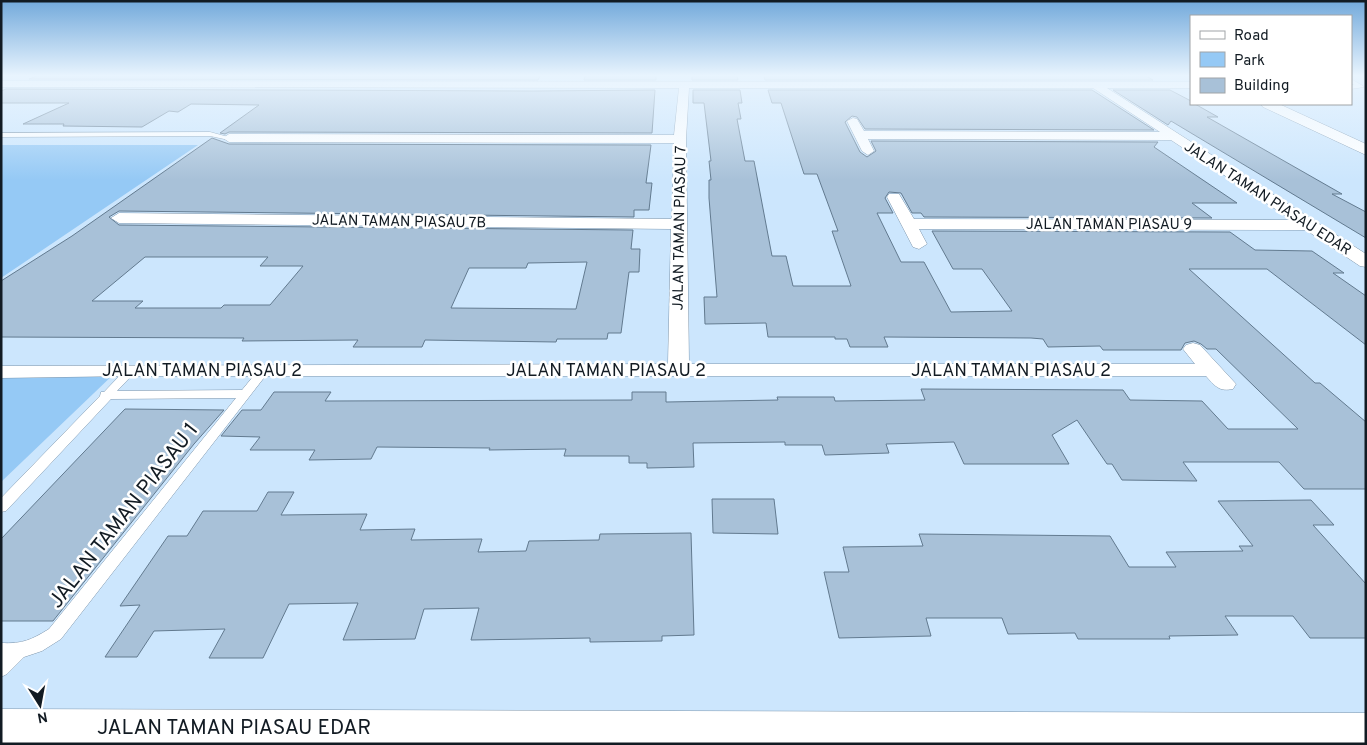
<svg xmlns="http://www.w3.org/2000/svg" width="1367" height="745" font-family="Overpass,sans-serif">
<style>
.green{fill:#95c9f5}
.building{fill:#a8c1d8;stroke:#627a8f;fill-rule:evenodd}
.lines{fill:none;stroke-linecap:round;stroke-linejoin:round}
.service-casing{stroke:#7e96ac;stroke-width:1}
.minor-casing{stroke:#7e96ac;stroke-width:1}
.tertiary-casing{stroke:#7e96ac;stroke-width:1}
.service{fill:#fff;fill-rule:evenodd}
.minor{fill:#fff;fill-rule:evenodd}
.tertiary{fill:#fff;fill-rule:evenodd}
.labels{text-anchor:middle;stroke-width:5;stroke-linejoin:round;paint-order:stroke}
.far-street-label{font-size:15px;fill:#121b23;stroke:#fff}
.street-label{font-size:18px;fill:#121b23;stroke:#fff}
.near-street-label{font-size:21px;fill:#121b23;stroke:#fff}
</style>
<rect width="100%" height="100%" fill="#cce6fd"/>
<path class="green" d="M 1,145 L 198,145 L 1,278 Z
M 1,371 L 117,371 L 1,482 Z"/>
<path class="building" d="M 37,76 L 540,76 L 538,80 L 29,79 Z
M 585,76 L 656,76 L 656,80 L 584,80 Z
M 692,76 L 737,76 L 738,80 L 692,80 Z
M 764,76 L 1146,76 L 1153,80 L 765,80 Z
M 6,89 L 533,91 L 655,90 L 652,133 L 229,132 L 225,134 L 220,133 L 259,105 L 191,104 L 178,112 L 169,111 L 142,127 L 63,126 L 64,124 L 23,124 L 69,103 L 1,103 L 1,91 Z
M 693,90 L 740,90 L 742,103 L 738,103 L 741,119 L 737,119 L 745,161 L 754,161 L 772,256 L 786,256 L 793,286 L 851,286 L 832,231 L 838,231 L 817,174 L 804,174 L 781,103 L 772,103 L 768,90 L 1092,90 L 1154,130 L 865,129 L 857,117 L 852,116 L 845,122 L 860,152 L 867,157 L 876,151 L 871,141 L 1158,142 L 1154,147 L 1237,203 L 1192,203 L 1212,218 L 924,217 L 921,213 L 912,213 L 901,193 L 889,192 L 885,198 L 893,213 L 877,213 L 901,262 L 924,262 L 951,312 L 1012,311 L 982,269 L 953,269 L 932,231 L 1230,232 L 1255,250 L 1312,251 L 1344,273 L 1333,273 L 1366,296 L 1366,345 L 1267,269 L 1189,269 L 1315,383 L 1320,383 L 1366,422 L 1366,489 L 1304,489 L 1279,462 L 1183,462 L 1197,481 L 1122,480 L 1112,464 L 1107,464 L 1077,420 L 1052,435 L 1069,464 L 964,464 L 954,442 L 886,444 L 889,453 L 825,455 L 822,445 L 785,445 L 785,442 L 693,443 L 694,467 L 647,468 L 647,463 L 629,463 L 629,456 L 564,456 L 566,449 L 489,450 L 490,448 L 377,447 L 371,459 L 309,460 L 315,450 L 250,450 L 260,437 L 221,436 L 242,410 L 261,410 L 274,392 L 331,392 L 325,401 L 632,400 L 632,392 L 666,392 L 666,402 L 778,400 L 777,397 L 834,397 L 835,401 L 925,400 L 921,389 L 1123,390 L 1130,400 L 1202,401 L 1228,429 L 1298,429 L 1216,349 L 1207,349 L 1201,344 L 1194,341 L 1185,343 L 1181,350 L 1103,350 L 1100,346 L 1048,347 L 1043,339 L 1031,338 L 884,337 L 888,347 L 850,347 L 847,339 L 835,339 L 835,337 L 768,337 L 766,323 L 705,324 L 704,297 L 717,297 L 709,198 L 709,180 L 711,180 L 709,161 L 711,161 L 704,103 L 693,103 Z
M 1113,90 L 1170,90 L 1191,101 L 1191,104 L 1195,104 L 1218,117 L 1207,117 L 1342,194 L 1332,194 L 1366,212 L 1366,238 L 1171,121 L 1168,125 Z
M 212,138 L 229,144 L 651,145 L 646,183 L 652,183 L 649,210 L 634,210 L 634,217 L 119,211 L 109,217 L 119,225 L 633,230 L 631,249 L 640,249 L 639,272 L 629,272 L 621,333 L 608,333 L 607,339 L 557,339 L 556,342 L 425,340 L 422,347 L 353,347 L 358,340 L 242,341 L 244,338 L 1,337 L 1,281 L 72,236 ZM 145,257 L 268,257 L 260,266 L 303,266 L 270,305 L 224,305 L 221,308 L 135,308 L 143,301 L 92,301 ZM 587,262 L 576,309 L 451,308 L 469,268 L 526,268 L 528,263 Z
M 125,409 L 224,410 L 194,444 L 53,621 L 1,621 L 1,539 Z
M 268,492 L 294,492 L 281,515 L 367,514 L 360,530 L 415,529 L 411,540 L 482,539 L 478,552 L 526,551 L 529,541 L 599,540 L 600,534 L 691,533 L 694,635 L 662,636 L 662,641 L 590,642 L 590,638 L 471,640 L 479,608 L 424,609 L 415,639 L 343,640 L 358,603 L 289,604 L 263,658 L 209,658 L 225,629 L 154,631 L 137,657 L 105,657 L 140,605 L 120,606 L 168,536 L 187,536 L 203,511 L 257,511 Z
M 712,499 L 774,499 L 778,534 L 713,533 Z
M 1311,500 L 1334,525 L 1313,525 L 1366,584 L 1366,638 L 1310,638 L 1293,616 L 1225,616 L 1238,635 L 1169,636 L 1170,639 L 1078,639 L 1075,633 L 1008,634 L 1002,618 L 926,618 L 931,636 L 839,638 L 824,572 L 849,572 L 843,547 L 923,546 L 919,534 L 1110,536 L 1129,567 L 1176,567 L 1166,552 L 1243,551 L 1239,546 L 1253,546 L 1218,501 Z"/>
<g class="lines">
<defs>
<path id="service" d="M 1351,79 L 1363,86 L 1364,87 L 1351,89 L 1351,85 L 1354,85 L 1351,83 Z
M 210,132 L 232,138 L 229,140 L 210,136 L 1,137 L 1,133 Z
M 131,367 L 137,370 L 117,391 L 242,390 L 260,368 L 268,368 L 270,370 L 61,639 L 42,651 L 24,657 L 7,674 L 1,677 L 1,643 C 23,644 31,640 49,629 L 236,398 L 111,399 L 6,511 L 1,512 L 1,498 L 100,396 L 101,392 L 104,392 L 127,368 Z"/>
<path id="minor" d="M 1,81 L 1191,82 L 1191,88 L 1107,88 L 1366,254 L 1366,267 L 1360,266 L 1306,230 L 919,229 L 927,244 L 919,249 L 913,247 L 887,197 L 889,194 L 899,194 L 914,219 L 1292,220 L 1171,140 L 868,139 L 874,151 L 868,155 L 862,151 L 847,121 L 853,118 L 857,119 L 864,131 L 1160,132 L 1093,88 L 689,88 L 686,139 L 689,364 L 1195,364 L 1183,349 L 1186,345 L 1193,343 L 1200,345 L 1236,384 L 1233,389 C 1219,392 1215,386 1206,376 L 131,376 L 1,378 L 1,366 L 668,364 L 671,229 L 119,223 L 111,218 L 119,213 L 672,219 L 674,143 L 229,142 L 223,138 L 229,134 L 674,135 L 679,88 L 1,87 Z
M 1,709 L 1366,713 L 1366,744 L 1,743 Z"/>
<path id="tertiary" d="M 1261,104 L 1279,104 L 1366,144 L 1366,155 L 1263,107 Z"/>
</defs>
<use href="#service" class="service-casing"/>
<use href="#minor" class="minor-casing"/>
<use href="#tertiary" class="tertiary-casing"/>
<use href="#service" class="service"/>
<use href="#minor" class="minor"/>
<use href="#tertiary" class="tertiary"/>
</g>
<linearGradient id="sky" x2="0" y2="1"><stop stop-color="#72a9db"/><stop offset="0.42" stop-color="#e8f4fe"/><stop offset="1" stop-color="#e8f4fe" stop-opacity="0"/></linearGradient>
<rect width="1367" height="180" fill="url(#sky)"/>
<g class="labels">
<g class="far-street-label">
<text transform="translate(1268 198) rotate(33)" y="5">JALAN TAMAN PIASAU EDAR</text>
<text transform="translate(399 221) rotate(1)" y="5">JALAN TAMAN PIASAU 7B</text>
<text x="1109" y="229">JALAN TAMAN PIASAU 9</text>
<text transform="translate(679 228) rotate(-89)" y="5">JALAN TAMAN PIASAU 7</text>
</g>
<g class="street-label">
<text x="202" y="376">JALAN TAMAN PIASAU 2</text>
<text x="606" y="376">JALAN TAMAN PIASAU 2</text>
<text x="1011" y="376">JALAN TAMAN PIASAU 2</text>
</g>
<g class="near-street-label">
<text transform="translate(123 515) rotate(-52)" y="7">JALAN TAMAN PIASAU 1</text>
<text x="234" y="734">JALAN TAMAN PIASAU EDAR</text>
</g>
</g>
<rect width="1367" height="745" fill="none" stroke="#121b23" stroke-width="5"/>
<rect x="1190" y="15" width="162" height="90" fill="#ffffff" stroke="#a0a4a7"/>
<rect x="1200" y="31" width="25" height="8" fill="#ffffff" stroke="#a0a4a7"/>
<text x="1234" y="40" font-size="15" fill="#121b23">Road</text>
<rect x="1200" y="52" width="25" height="15" fill="#95c9f5" stroke="#a0a4a7"/>
<text x="1234" y="65" font-size="15" fill="#121b23">Park</text>
<rect x="1200" y="78" width="25" height="15" fill="#a8c1d8" stroke="#a0a4a7"/>
<text x="1234" y="90" font-size="15" fill="#121b23">Building</text>
<g transform="translate(40 705) rotate(169)" stroke="#ffffff" stroke-width="4" paint-order="stroke">
<path d="M0-4L9 19L0 12L-9 19Z" fill="#121b23"/>
<text y="-8" font-size="14" font-weight="bold" text-anchor="middle" fill="#121b23">N</text>
</g>
</svg>
